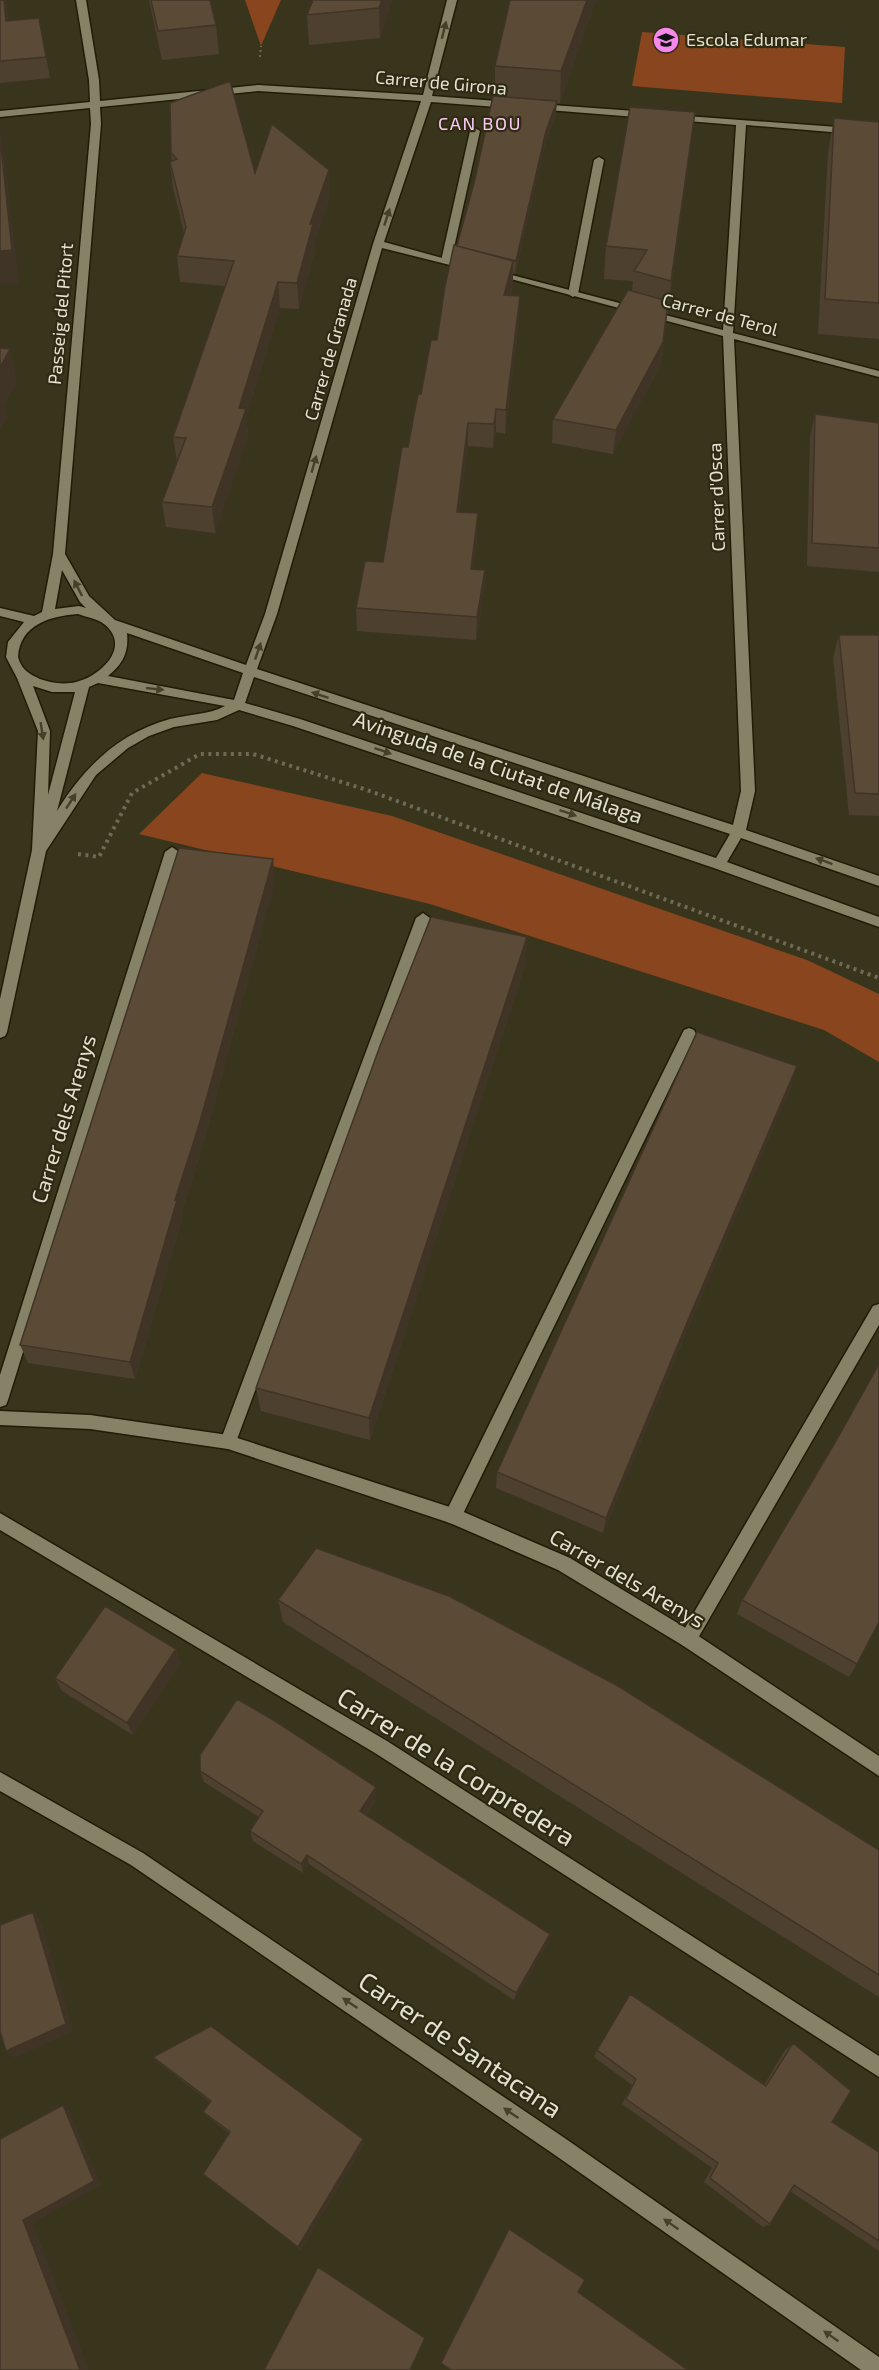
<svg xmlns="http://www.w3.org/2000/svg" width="879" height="2370" font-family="'Exo 2',sans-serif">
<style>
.green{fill:#88451e}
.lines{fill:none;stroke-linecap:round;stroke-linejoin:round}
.service-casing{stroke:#201c05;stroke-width:3}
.minor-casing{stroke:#201c05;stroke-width:3}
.path-far1{stroke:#6e6a55;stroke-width:2;stroke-dasharray:2 3;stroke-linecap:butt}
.path{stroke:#6e6a55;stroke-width:4;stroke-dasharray:3 4.5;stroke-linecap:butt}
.service{fill:#868267;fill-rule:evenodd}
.minor{fill:#868267;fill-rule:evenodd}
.wall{fill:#4e402e}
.shaded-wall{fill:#403426}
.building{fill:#5b4b36;stroke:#403426;stroke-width:1.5}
.oneway{fill:#454128}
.labels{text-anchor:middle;stroke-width:4.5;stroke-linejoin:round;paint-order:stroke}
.far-poi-label{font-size:18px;fill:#e3e1d2;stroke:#2f2b13;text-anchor:start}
.far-street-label{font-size:18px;fill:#e3e1d2;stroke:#2f2b13}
.far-neighbourhood-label{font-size:18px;letter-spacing:1.5px;fill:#fbc9f4;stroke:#2f2b13}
.street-label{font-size:21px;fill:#e3e1d2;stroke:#2f2b13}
.near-street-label{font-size:26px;fill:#e3e1d2;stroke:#2f2b13}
</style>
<rect width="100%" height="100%" fill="#39351d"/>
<path class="green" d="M 245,0 L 281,0 L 261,46 Z
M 642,32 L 845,47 L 842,103 L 632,86 Z
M 202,773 L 392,816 L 807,960 L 879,994 L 879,1062 L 824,1030 L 430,904 L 139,834 Z"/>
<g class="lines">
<defs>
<path id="service" d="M 475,128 L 480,131 L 451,261 L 446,264 L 441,261 L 470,131 Z
M 599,157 L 604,160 L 578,294 L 573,297 L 568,294 L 594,160 Z
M 172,847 L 179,852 L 8,1400 L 6,1405 L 0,1407 L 0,1375 L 165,852 Z
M 423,913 L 430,918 L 236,1442 L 234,1447 L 228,1449 L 222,1447 L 220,1442 L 416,918 Z
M 689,1028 L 694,1030 L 696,1034 L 459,1522 L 453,1524 L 447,1522 L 445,1516 L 447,1510 L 682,1034 L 684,1030 Z
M 879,1304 L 879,1325 L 694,1645 L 688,1647 L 682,1645 L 679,1639 L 682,1633 L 873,1306 Z
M 0,1513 L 387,1741 L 879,2056 L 879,2077 L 375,1753 L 0,1530 Z"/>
<path id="minor" d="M 76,0 L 86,0 L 99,80 L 100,101 L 258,85 L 423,95 L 447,0 L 457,0 L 432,96 L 511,102 L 516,105 L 511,108 L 431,102 L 384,242 L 475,267 L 470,270 L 382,248 L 277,614 L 257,669 L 733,825 L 741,791 L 723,336 L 488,273 L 493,270 L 723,330 L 736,125 L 676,120 L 673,119 L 673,115 L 879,130 L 879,136 L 746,125 L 733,333 L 879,371 L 879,377 L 734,339 L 755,791 L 746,830 L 879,876 L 879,886 L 741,838 L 727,862 L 879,917 L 879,927 L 714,868 L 293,726 L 239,710 L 217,720 L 174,727 L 149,736 L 128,748 L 96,775 L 46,851 L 7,1032 L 5,1036 L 0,1038 L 0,999 L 32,850 L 38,731 L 17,678 L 6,657 L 8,642 L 24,622 L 0,616 L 0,608 L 34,616 L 42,612 L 53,554 L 91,124 L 90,108 L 0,117 L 0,111 L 90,102 L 89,80 ZM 258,91 L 421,101 L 373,244 L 265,614 L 246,665 L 115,620 L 89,596 L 65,554 L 101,124 L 100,107 ZM 62,570 L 80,602 L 86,608 L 79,606 L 55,609 ZM 78,614 C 86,617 98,619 104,624 C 132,646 101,676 76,682 C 64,685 51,683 40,679 C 29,674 21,669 18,657 C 20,624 51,616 78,614 ZM 127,633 L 243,673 L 234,700 L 108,676 C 123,664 129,652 127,633 ZM 254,677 L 730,834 L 716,858 L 300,719 L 245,703 ZM 98,683 L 225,706 C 208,715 189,714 170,719 C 119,733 84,767 57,811 L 89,687 ZM 33,686 L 52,692 L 75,692 L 48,795 L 50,731 Z
M 538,104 L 649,112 L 654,115 L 649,118 L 535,109 L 535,105 Z
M 0,1411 L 90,1415 L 228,1435 L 459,1510 L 570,1558 L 694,1633 L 879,1756 L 879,1776 L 682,1645 L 558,1570 L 450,1523 L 228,1449 L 90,1429 L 0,1425 Z
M 0,1772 L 143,1853 L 566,2139 L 879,2357 L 879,2370 L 861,2370 L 552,2153 L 131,1865 L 0,1791 Z"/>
</defs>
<use href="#service" class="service-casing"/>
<use href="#minor" class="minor-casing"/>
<path class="path-far1" d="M 260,57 L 261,46"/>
<path class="path" d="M 78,854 L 99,857 L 132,793 L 200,754 L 253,754 L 367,790 L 879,978"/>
<use href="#service" class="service"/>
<use href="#minor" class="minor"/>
</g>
<path class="wall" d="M 0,0 L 6,0 L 8,21 L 39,18 L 50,78 L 0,83 Z
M 149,0 L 210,0 L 216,25 L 219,54 L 162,60 Z
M 392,0 L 380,38 L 309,45 L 307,15 Z
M 510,0 L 596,0 L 560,103 L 556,103 L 556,114 L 545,144 L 515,274 L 513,273 L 513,284 L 510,296 L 519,320 L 505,434 L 496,432 L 493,448 L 468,446 L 459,512 L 477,537 L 473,569 L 485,570 L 484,593 L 476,640 L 357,631 L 356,608 L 383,562 L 408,447 L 421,394 L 437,340 L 495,96 L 495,66 Z
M 834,118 L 879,122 L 879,339 L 818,334 L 828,153 Z
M 691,145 L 660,366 L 613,454 L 552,443 L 553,419 L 632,291 L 633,281 L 604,279 L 606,246 Z
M 171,153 L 255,173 L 330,196 L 314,243 L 315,250 L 299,309 L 280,308 L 246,417 L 248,435 L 215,533 L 166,527 L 162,502 L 177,462 L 173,437 L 225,286 L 180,282 L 177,256 L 184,233 L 173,188 L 170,162 L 172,161 Z
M 815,414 L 879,423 L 879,572 L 807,566 L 810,438 Z
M 839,635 L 879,635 L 879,816 L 849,815 L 833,658 Z
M 275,881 L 203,1145 L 181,1215 L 182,1219 L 135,1379 L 28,1363 L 20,1345 Z
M 527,937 L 525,966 L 370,1440 L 261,1411 L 256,1388 Z
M 791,1087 L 687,1331 L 603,1533 L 496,1488 L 497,1472 Z
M 278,1600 L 879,1850 L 879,1997 L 283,1622 Z
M 742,1600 L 857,1664 L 849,1677 L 737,1614 Z
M 176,1649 L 181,1663 L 133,1735 L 62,1691 L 55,1678 Z
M 200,1771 L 377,1798 L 366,1815 L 548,1942 L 514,2000 L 309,1864 L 303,1873 L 253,1841 L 250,1831 L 259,1817 L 204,1782 Z
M 793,2043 L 832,2122 L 879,2152 L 879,2251 L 790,2191 L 770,2224 L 763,2227 L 704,2182 L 712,2168 L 622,2104 L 632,2085 L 594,2057 L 597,2050 L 764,2085 L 785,2050 Z
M 153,2057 L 364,2144 L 301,2250 L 203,2174 L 229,2133 L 208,2117 L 203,2112 L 210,2102 L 159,2063 Z"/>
<path class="shaded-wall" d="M 4,0 L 6,0 L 10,42 L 6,21 Z
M 382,0 L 392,0 L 380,38 L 379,8 Z
M 587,0 L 596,0 L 560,103 L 561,71 Z
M 557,101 L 556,114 L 545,144 L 515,274 L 516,261 L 546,131 Z
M 695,112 L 691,145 L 667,313 L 671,281 Z
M 0,132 L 5,157 L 19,283 L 0,285 Z
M 329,170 L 330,196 L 314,243 L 315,250 L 299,309 L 297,283 L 310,224 Z
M 513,261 L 513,284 L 503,319 L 504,295 Z
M 278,282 L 280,308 L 246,417 L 248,435 L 215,533 L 212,507 L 239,408 Z
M 520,296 L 519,320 L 505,434 L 506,410 Z
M 668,301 L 660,366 L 613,454 L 616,430 Z
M 10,349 L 17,382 L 4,405 L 7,418 L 0,430 L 0,367 Z
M 496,409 L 496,432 L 493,448 L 494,424 Z
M 468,423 L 468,446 L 456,535 L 457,512 Z
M 478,513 L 477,537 L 470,592 L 471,569 Z
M 485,570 L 484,593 L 476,640 L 477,617 Z
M 273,859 L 275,881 L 203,1145 L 181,1215 L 182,1219 L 135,1379 L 130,1362 L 175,1200 Z
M 527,937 L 525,966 L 370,1440 L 369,1418 Z
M 797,1066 L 791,1087 L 687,1331 L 603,1533 L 606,1518 L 691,1313 Z
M 176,1649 L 181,1663 L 133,1735 L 127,1723 Z
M 376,1787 L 377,1798 L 361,1821 L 360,1811 Z
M 307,1855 L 309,1864 L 303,1873 L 301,1864 Z
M 33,1912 L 41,1921 L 74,2031 L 15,2058 L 6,2051 Z
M 550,1934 L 548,1942 L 514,2000 L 516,1993 Z
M 63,2105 L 70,2111 L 101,2185 L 33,2223 L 89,2370 L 80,2370 L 23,2220 Z
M 363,2139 L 364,2144 L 301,2250 L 298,2247 Z"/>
<path class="building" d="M 0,0 L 4,0 L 6,21 L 39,18 L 46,57 L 0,61 Z
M 151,0 L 210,0 L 216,25 L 158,31 Z
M 313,0 L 382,0 L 379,8 L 307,15 Z
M 510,0 L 587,0 L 561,71 L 495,66 Z
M 230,81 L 255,173 L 272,124 L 329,170 L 310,224 L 313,224 L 297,283 L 278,282 L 239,408 L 246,409 L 212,507 L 162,502 L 186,438 L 173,437 L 234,261 L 177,256 L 186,227 L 170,162 L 177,159 L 171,153 L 170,103 Z
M 493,96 L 557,101 L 546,131 L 516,261 L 457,246 L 475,179 Z
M 630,107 L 695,112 L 671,281 L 634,271 L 647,250 L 606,246 Z
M 834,118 L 879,122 L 879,303 L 825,299 Z
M 0,137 L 12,250 L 0,251 Z
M 454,245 L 513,261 L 504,295 L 520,296 L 506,410 L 496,409 L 494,424 L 468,423 L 457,512 L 478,513 L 471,569 L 485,570 L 477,617 L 356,608 L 365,561 L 383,562 L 402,447 L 408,447 L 418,394 L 421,394 L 431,340 L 437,340 L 445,286 Z
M 628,290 L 668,301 L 663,342 L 616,430 L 553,419 Z
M 0,348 L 10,349 L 0,367 Z
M 815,414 L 879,423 L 879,548 L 812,543 Z
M 839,635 L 879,635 L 879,794 L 855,793 Z
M 179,848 L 273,859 L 199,1125 L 175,1200 L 177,1200 L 130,1362 L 20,1345 Z
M 431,917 L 527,937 L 369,1418 L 256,1388 L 380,1046 Z
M 697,1032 L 797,1066 L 691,1313 L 606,1518 L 497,1472 Z
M 879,1364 L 879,1622 L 857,1664 L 742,1600 L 836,1441 Z
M 316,1548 L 449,1596 L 618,1686 L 879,1850 L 879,1975 L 278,1600 Z
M 105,1606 L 176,1649 L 127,1723 L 55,1678 Z
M 237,1699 L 275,1721 L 376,1787 L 360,1811 L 550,1934 L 516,1993 L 307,1855 L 301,1864 L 250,1831 L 263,1811 L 200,1771 L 200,1755 Z
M 33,1912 L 66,2024 L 6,2051 L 0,2031 L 0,1925 Z
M 630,1994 L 766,2086 L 793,2043 L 851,2091 L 832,2122 L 879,2152 L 879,2241 L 794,2185 L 770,2224 L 710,2178 L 718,2163 L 626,2099 L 636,2079 L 597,2050 Z
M 211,2026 L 363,2139 L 298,2247 L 203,2174 L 230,2132 L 203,2112 L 211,2101 L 153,2057 Z
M 63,2105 L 94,2181 L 23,2220 L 80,2370 L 0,2370 L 0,2139 Z
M 509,2229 L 585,2280 L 578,2292 L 688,2370 L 451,2370 L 441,2363 Z
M 318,2267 L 425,2338 L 410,2370 L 264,2370 Z"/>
<defs><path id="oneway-solid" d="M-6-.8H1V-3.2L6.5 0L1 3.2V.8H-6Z" transform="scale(1.5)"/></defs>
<g class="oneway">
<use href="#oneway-solid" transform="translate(444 30) rotate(-76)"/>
<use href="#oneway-solid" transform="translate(387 217) rotate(-72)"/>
<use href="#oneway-solid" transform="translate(314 464) rotate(-74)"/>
<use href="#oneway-solid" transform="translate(78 588) rotate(-117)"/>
<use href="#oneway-solid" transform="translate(258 651) rotate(-71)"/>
<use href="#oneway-solid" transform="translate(155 689) rotate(6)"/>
<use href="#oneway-solid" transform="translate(320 695) rotate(-162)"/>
<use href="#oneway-solid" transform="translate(42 731) rotate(81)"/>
<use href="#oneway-solid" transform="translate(383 751) rotate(19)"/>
<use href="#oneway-solid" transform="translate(71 801) rotate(-57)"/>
<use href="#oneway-solid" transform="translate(568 813) rotate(19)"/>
<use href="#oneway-solid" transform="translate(824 861) rotate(-160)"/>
<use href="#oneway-solid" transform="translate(350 2003) rotate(-146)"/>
<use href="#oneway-solid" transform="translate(511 2113) rotate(-146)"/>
<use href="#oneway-solid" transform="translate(671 2224) rotate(-145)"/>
<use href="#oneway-solid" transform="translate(831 2336) rotate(-145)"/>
</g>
<defs>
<symbol id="school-disc" viewBox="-11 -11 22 22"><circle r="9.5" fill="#f788eb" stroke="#2f2b13"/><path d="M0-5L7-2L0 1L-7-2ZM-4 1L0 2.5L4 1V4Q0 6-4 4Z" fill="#111"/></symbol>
</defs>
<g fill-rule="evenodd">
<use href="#school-disc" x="651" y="25" width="30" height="30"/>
</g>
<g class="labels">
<g class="far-poi-label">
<text x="686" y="46">Escola Edumar</text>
</g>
<g class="far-street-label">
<text transform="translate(441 83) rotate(5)" y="6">Carrer de Girona</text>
<text transform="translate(61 314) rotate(-85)" y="6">Passeig del Pitort</text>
<text transform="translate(720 315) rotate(15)" y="6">Carrer de Terol</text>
<text transform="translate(331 349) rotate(-74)" y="6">Carrer de Granada</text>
<text transform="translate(717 497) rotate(-92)" y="6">Carrer d'Osca</text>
</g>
<g class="far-neighbourhood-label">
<text x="480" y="130">CAN BOU</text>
</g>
<g class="street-label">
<text transform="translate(498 768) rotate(19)" y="7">Avinguda de la Ciutat de Málaga</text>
<text transform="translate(64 1119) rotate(-73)" y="7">Carrer dels Arenys</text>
<text transform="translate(627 1579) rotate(30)" y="7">Carrer dels Arenys</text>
</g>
<g class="near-street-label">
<text transform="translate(456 1767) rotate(32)" y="9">Carrer de la Corpredera</text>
<text transform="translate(460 2045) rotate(34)" y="9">Carrer de Santacana</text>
</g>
</g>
</svg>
